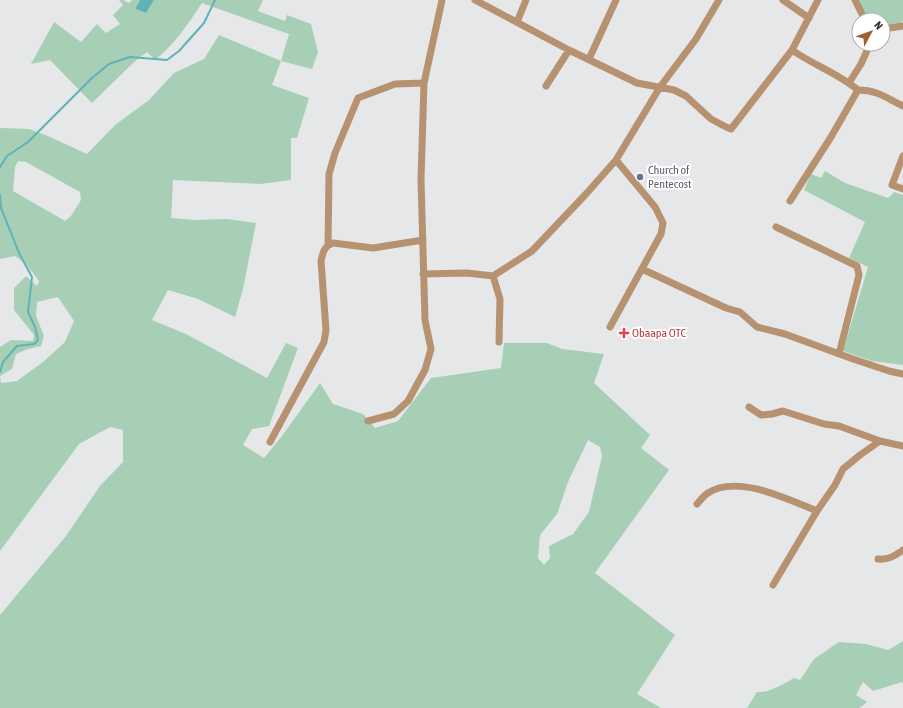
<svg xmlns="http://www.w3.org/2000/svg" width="903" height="708" font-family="'Asap Condensed',sans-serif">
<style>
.green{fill:#a6cfb6;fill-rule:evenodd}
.water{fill:#5fb2b6}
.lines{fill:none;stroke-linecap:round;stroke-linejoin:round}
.stream{stroke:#5fb2b6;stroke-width:2}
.minor{stroke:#b79271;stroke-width:7}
.worship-dot{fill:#6b7280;stroke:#fff;stroke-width:1.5}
.health-dot{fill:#e0444e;stroke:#fff;stroke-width:1.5}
.labels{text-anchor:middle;stroke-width:4;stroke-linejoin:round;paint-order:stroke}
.worship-label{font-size:12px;fill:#5b616d;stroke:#fff;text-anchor:start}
.health-label{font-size:12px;fill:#be3a42;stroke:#fff;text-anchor:start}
</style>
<rect width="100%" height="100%" fill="#e6e7e9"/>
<path class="green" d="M 119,0 L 123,0 L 129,3 L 132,0 L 140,0 L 136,7 L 146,13 L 154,0 L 263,0 L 258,11 L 285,21 L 287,15 L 311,24 L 318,52 L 312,69 L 281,61 L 272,85 L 309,98 L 297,138 L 291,138 L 291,180 L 260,184 L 173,180 L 171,218 L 195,220 L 227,219 L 256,223 L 243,289 L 235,317 L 198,299 L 168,290 L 152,320 L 186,334 L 267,378 L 286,343 L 298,348 L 269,426 L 252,429 L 243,445 L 264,458 L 282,436 L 320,383 L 333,404 L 363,414 L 375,428 L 398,421 L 431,378 L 501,368 L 504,343 L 547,343 L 562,349 L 604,354 L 594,383 L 650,435 L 641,448 L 669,470 L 595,573 L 675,635 L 637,694 L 661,708 L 0,708 L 0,615 L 66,536 L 100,486 L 123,462 L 123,430 L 110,427 L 79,444 L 0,551 L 0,376 L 1,383 L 17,381 L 43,362 L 65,342 L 74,321 L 58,297 L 37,302 L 36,316 L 44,336 L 41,346 L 28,349 L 16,354 L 12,369 L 0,376 L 0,347 L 11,340 L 33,341 L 34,335 L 14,310 L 14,288 L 26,276 L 37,286 L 39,281 L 26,264 L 15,256 L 0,259 L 0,128 L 29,129 L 48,136 L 87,154 L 115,125 L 149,100 L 174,73 L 204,59 L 219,35 L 281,61 L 289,34 L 202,3 C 188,24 175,44 155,60 L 147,52 L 133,63 L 92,103 L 50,60 L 31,64 L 54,22 L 81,42 L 97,24 L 106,33 L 120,24 L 113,15 L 123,5 ZM 18,161 L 26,162 L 80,192 L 81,200 L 71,216 L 65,221 L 13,191 L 15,167 ZM 588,440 L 600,447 L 602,456 L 589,512 L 573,534 L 549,546 L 550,558 L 544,565 L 538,558 L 540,535 L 557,514 L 568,482 Z
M 858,0 L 903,0 L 903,20 L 898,29 L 883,27 L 883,20 L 872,20 L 860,7 Z
M 825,171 L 845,183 L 888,198 L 894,192 L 903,195 L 903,365 L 872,361 L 843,351 L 868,267 L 849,258 L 865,222 L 804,190 L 811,174 L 821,178 Z
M 903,641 L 903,684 L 902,682 L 873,691 L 863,682 L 856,695 L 867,702 L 860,708 L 747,708 L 757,692 C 770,693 783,684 794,678 L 800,680 L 814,659 L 839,642 L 866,644 L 888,650 Z"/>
<path class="water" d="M 140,0 L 154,0 L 146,13 L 136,9 L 136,7 Z"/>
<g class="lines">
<path class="stream" d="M 0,167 L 7,156 L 28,142 L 92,78 L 109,64 L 130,57 L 167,60 L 179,51 L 204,23 L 215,0
M 0,195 L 1,208 L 19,253 L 32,277 L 28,312 L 35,327 L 38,340 L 34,344 L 17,346 L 3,362 L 0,372"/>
<path class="minor" d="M 475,0 L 569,50 L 637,83 L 674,90 L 686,96 L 711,119 L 726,127 L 731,129 L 792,50 L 818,0
M 783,0 L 809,18
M 855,0 L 865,20
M 517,22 L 526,0
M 883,29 L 903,26
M 792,50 C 813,65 838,73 858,90 C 878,90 886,98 903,106
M 589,59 L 616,0
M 849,83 L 861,64 L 870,44
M 546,86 L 569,50
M 903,156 L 892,185 L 903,189
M 790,201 L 831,137 L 858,90
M 776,227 L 857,266 L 859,275 L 839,354
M 328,245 L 329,174 L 335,153 L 358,98 L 395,84 L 424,83
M 642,269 L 726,308 L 740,312 L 757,327 L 785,334 L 853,359 L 889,371 L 903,374
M 423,274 L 467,273 L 493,276 L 532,251 L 586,194 L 616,160 L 660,87 L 696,39 L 719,0
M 493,276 L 500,299 L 499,342
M 610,327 L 661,234 L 663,223 L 655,207 L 616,160
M 749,407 L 761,415 L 772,414 L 783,411 L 824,424 L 839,426 L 880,441
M 368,421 L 394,414 L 408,401 L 425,370 L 431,349 L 425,320 L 421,179 L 424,83 L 442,0
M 270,442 L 324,342 L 326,330 L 321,261 C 323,252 324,246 333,243 L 373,248 L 423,240
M 697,504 C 700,501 704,495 708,493 C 737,474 788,499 817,511
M 878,559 C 888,560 895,556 903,550
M 773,585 L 817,511 L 835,485 L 843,469 L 860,455 L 880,441 L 903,446"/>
</g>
<circle class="worship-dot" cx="640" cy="177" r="4"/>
<path class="health-dot" d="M622 327h4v4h4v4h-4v4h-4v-4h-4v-4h4z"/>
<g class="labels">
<g class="worship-label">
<text x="648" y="174">Church of<tspan x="648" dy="14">Pentecost</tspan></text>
</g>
<g class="health-label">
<text x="632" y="337">Obaapa OTC</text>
</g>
</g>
<g transform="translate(871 32) rotate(49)"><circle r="19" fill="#ffffff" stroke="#aeaeaf"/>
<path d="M0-3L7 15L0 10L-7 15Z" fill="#a3602f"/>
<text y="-6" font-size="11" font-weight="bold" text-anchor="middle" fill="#353536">N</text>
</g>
</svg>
